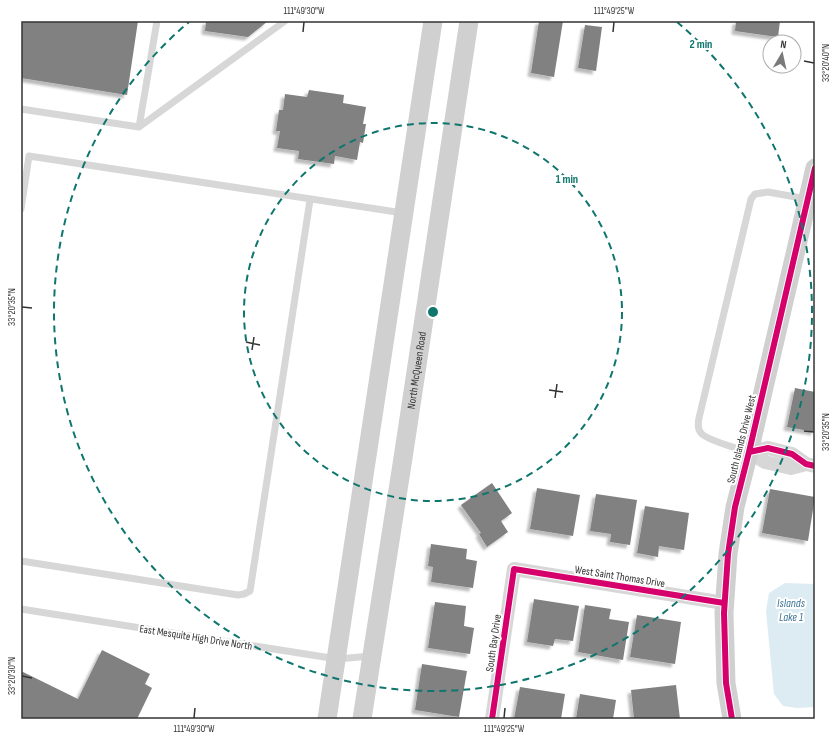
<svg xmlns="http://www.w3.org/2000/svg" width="836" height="740" font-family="'Sofia Sans Condensed',sans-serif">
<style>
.water{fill:#ddebf3}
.building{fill:#818181;filter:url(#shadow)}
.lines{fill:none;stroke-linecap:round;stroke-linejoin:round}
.lane{stroke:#d7d7d7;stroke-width:7}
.street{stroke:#d7d7d7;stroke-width:14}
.secondary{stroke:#d0d0d0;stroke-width:19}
.cycleway-casing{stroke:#fff;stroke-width:8}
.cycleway{stroke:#d6006c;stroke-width:6}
.ticks{fill:none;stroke:#333;stroke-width:1.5}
.ring{fill:none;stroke:#0f766e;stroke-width:2;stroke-dasharray:7 5}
.labels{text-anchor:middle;stroke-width:4;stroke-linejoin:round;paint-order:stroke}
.street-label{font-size:11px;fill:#333;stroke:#fff}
.water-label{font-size:12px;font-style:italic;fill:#3f7597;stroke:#fff}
.centre{fill:#0f766e;stroke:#fff;stroke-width:2}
.ring-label{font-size:12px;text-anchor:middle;font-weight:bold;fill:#0f766e;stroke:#fff;stroke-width:4;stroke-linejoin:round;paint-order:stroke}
.neatline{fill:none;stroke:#333;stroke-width:1.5}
.ticks-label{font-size:10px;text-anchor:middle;fill:#333}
</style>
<defs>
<filter id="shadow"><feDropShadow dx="-3.5" dy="3.5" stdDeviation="1" flood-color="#0004"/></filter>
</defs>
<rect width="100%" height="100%" fill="#fff"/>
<path class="water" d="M 785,583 L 815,584 L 815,707 L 797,708 L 783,706 L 774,694 L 766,611 L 769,593 Z"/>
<path class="building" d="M 21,21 L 138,21 L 127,95 L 21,78 Z
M 206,21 L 268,21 L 248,37 L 205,31 Z
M 539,21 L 563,21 L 554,77 L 531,73 Z
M 736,21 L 780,21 L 778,37 L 735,31 Z
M 585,25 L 602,27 L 596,71 L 578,68 Z
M 309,90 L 344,95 L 343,103 L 366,107 L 363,124 L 366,124 L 363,143 L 360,142 L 357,160 L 335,156 L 334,164 L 298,159 L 299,151 L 277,148 L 280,131 L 276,131 L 279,110 L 283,110 L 285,94 L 307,97 Z
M 795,388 L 815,392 L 815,432 L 787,427 Z
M 492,483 L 512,513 L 501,521 L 508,532 L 487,547 L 479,534 L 481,533 L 461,505 Z
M 537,488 L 580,495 L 573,536 L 530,529 Z
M 770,489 L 815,497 L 808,541 L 762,533 Z
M 596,494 L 637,500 L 630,545 L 610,542 L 611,534 L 590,531 Z
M 645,506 L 689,513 L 684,550 L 659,546 L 658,557 L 637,553 Z
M 431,544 L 467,549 L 466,559 L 477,561 L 473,588 L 431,582 L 433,567 L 428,566 Z
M 534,599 L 579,606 L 573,641 L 555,639 L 553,646 L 527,642 Z
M 435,602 L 466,606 L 464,626 L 474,628 L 470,654 L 428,648 Z
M 585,605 L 611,609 L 609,619 L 629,622 L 623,660 L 578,652 Z
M 637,615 L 681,622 L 675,664 L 630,657 Z
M 102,650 L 150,674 L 145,684 L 152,688 L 137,719 L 21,719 L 21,671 L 78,699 Z
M 422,664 L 467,671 L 459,717 L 415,710 Z
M 676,685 L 680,719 L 634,719 L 631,690 Z
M 520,687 L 565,694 L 561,719 L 514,719 Z
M 580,694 L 616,700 L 613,719 L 576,719 Z"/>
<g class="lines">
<path class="lane" d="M 21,109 L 139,127 L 285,21
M 139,127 L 157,21
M 21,209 L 29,156 L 403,213
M 749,452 C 739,449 706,440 701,433 C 697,429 698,423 699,418 L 751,199 L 755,194 L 768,192 L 807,199
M 21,561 L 238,595 L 244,594 L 250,591 L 310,200
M 21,609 L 337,659 L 371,656"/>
<path class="street" d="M 749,452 L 768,448 L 792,454 L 806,464 L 815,466
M 749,452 L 765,462 L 791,468 L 806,464
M 492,719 L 514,569 L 724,603"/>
<g class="secondary">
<path d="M 327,719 L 433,21"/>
<path id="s1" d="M 362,719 L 403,458 L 469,21"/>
<path d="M 732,719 L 726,683 L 724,613 L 728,554 L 735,507 L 749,452 L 815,168"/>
</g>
<defs>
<path id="cycleway" d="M 749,452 L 768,448 L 792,454 L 806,464 L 815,466
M 492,719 L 514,569 L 724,603
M 732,719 L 726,683 L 724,613 L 728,554 L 735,507 L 749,452 L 815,168"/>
</defs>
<use href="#cycleway" class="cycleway-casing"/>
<use href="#cycleway" class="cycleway"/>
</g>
<path class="ticks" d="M 303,32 L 304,22M 613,32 L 614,22M 804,61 L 814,63M 22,307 L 32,308M 246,342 L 260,345M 252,350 L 254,337M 549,390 L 563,392M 555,398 L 557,384M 804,431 L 814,432M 22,676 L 32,678M 194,718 L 195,708M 504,718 L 505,708"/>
<g class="ring">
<circle cx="433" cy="312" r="189"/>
<path d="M677 22A379 379 0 1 1 189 22"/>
</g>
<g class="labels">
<g class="street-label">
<text dy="4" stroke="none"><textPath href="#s1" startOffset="353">North McQueen Road</textPath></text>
<text transform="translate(741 439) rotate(-76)" y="4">South Islands Drive West</text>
<text transform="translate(620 576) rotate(9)" y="4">West Saint Thomas Drive</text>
<text transform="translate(196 637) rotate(9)" y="4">East Mesquite High Drive North</text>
<text transform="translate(493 643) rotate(-82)" y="4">South Bay Drive</text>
</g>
<g class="water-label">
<text x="791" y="607">Islands<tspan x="791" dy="14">Lake 1</tspan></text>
</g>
</g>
<circle cx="433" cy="312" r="6" class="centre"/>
<g class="ring-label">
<text x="701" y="48">2 min</text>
<text x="567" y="183">1 min</text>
</g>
<rect width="836" height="740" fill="none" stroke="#ffffff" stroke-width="44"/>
<g transform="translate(782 54) rotate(9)"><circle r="19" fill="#ffffff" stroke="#adadad"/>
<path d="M0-3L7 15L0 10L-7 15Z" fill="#7a7a7a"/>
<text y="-6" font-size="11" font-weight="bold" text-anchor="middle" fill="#333333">N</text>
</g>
<rect x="22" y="22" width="792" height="696" class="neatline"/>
<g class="ticks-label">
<text x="304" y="14">111°49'30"W</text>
<text x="614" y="14">111°49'25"W</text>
<text transform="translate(825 63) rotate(-90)" y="4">33°20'40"N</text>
<text transform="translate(11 307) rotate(-90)" y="4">33°20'35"N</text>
<text transform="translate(825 432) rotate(-90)" y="4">33°20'35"N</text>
<text transform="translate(11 676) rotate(-90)" y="4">33°20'30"N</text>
<text x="194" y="732">111°49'30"W</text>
<text x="504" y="732">111°49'25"W</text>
</g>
</svg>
